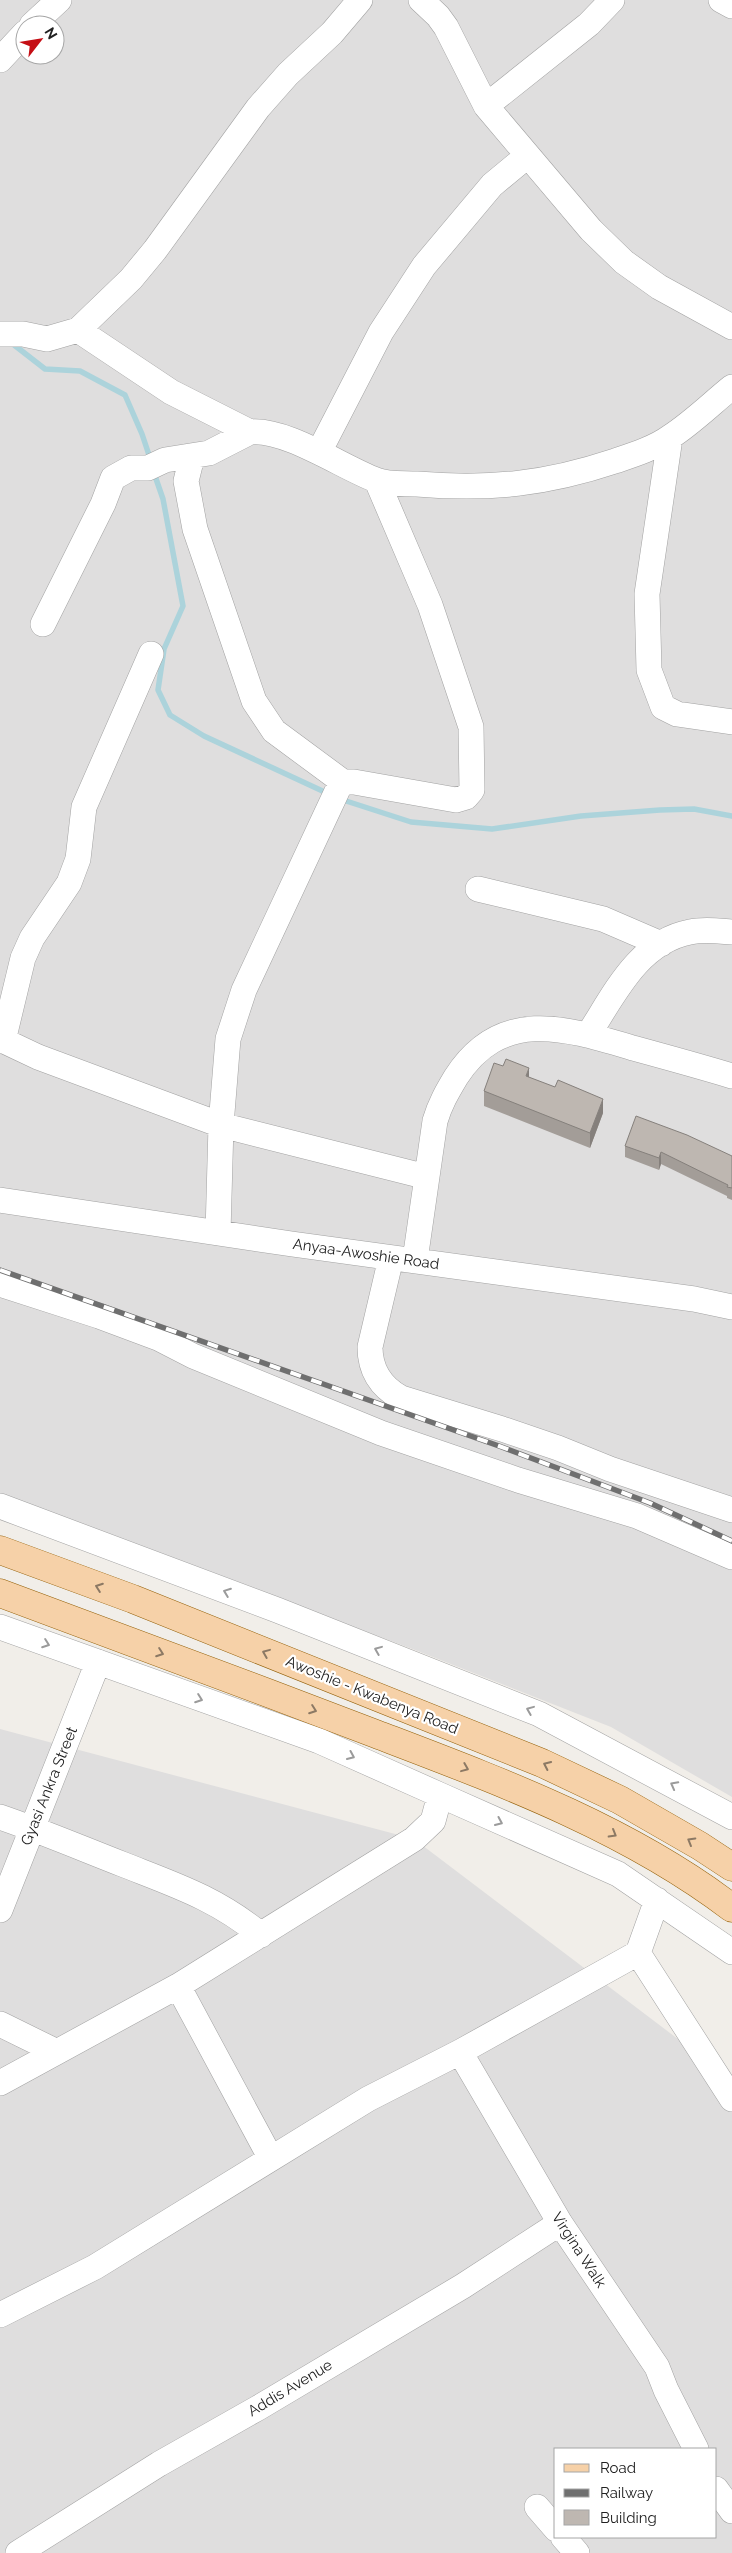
<svg xmlns="http://www.w3.org/2000/svg" width="732" height="2553" font-family="Raleway,sans-serif">
<style>
.residential{fill:#dfdede;fill-rule:evenodd}
.lines{fill:none;stroke-linecap:round;stroke-linejoin:round}
.stream{stroke:#acd3db;stroke-width:5.5}
.minor-casing{stroke:#a2a2a2;stroke-width:26}
.major-casing{stroke:#94610a;stroke-width:29}
.minor{stroke:#fff;stroke-width:25}
.major{stroke:#f6d1a8;stroke-width:28}
.rail-casing{stroke:#6f6f6f;stroke-width:5.5}
.rail{stroke:#fff;stroke-width:4;stroke-dasharray:11;stroke-linecap:butt}
.wall{fill:#a39d98}
.shaded-wall{fill:#85807c}
.building{fill:#beb7b1;stroke:#85807c}
.oneway{stroke:#8c7964}
.oneway2{stroke:#9b9b9b}
.labels{text-anchor:middle;stroke-width:4.5;stroke-linejoin:round;paint-order:stroke}
.street-label{font-size:15px;fill:#212121;stroke:#fff}
</style>
<rect width="100%" height="100%" fill="#f1eee9"/>
<path class="residential" d="M 0,0 L 732,0 L 732,1797 L 611,1727 L 415,1650 L 0,1494 ZM 25,25 L 55,25 L 55,55 L 25,55 Z
M 0,1729 L 414,1839 L 732,2080 L 732,2553 L 0,2553 ZM 556,2449 L 716,2449 L 716,2537 L 556,2537 Z"/>
<g class="lines">
<path class="stream" d="M 9,341 L 45,369 L 80,371 L 125,395 L 142,434 L 151,461
M 154,473 L 163,499 L 183,606 L 164,649 L 158,690 L 170,715 L 204,736 L 329,794
M 340,799 L 411,822 L 492,829 L 581,816 L 660,810 L 694,809 L 732,816"/>
<defs>
<path id="minor" d="M 421,0 L 438,16 L 446,27 L 486,106 L 591,230 L 624,262 L 659,287 L 732,327
M 721,0 L 732,6
M 32,25 L 59,0
M 0,60 L 25,33
M 486,106 L 589,24 L 612,0
M 78,330 L 171,392 L 250,432 C 285,428 342,467 376,480 C 388,485 405,483 417,484 C 490,490 546,484 615,461 C 633,455 655,448 670,437 C 692,423 712,403 732,387
M 0,334 L 23,334 L 47,339 L 78,330 L 131,279 L 155,250 L 258,108 L 288,74 L 332,33 L 360,0
M 670,438 L 647,594 L 649,670 L 663,707 L 677,714 L 732,722
M 319,452 L 381,332 L 424,266 L 492,185 L 527,156
M 192,457 L 186,481 L 195,529 L 254,701 L 274,731 L 343,782
M 43,624 L 103,504 L 113,478 L 131,468 L 148,468 L 165,460 L 209,453 L 250,432
M 478,889 L 603,919 L 661,944
M 588,1035 C 614,995 638,942 690,932 C 704,929 718,931 732,932
M 0,1039 L 38,1057 L 221,1125 L 427,1177
M 3,1041 L 23,958 L 32,938 L 69,883 L 78,859 L 84,807 L 151,654
M 0,1200 L 292,1244 L 694,1299 L 732,1307
M 218,1233 L 221,1125 L 228,1039 L 244,990 L 338,789 L 343,782 L 354,782 L 456,800 L 466,797 L 472,790 L 471,727 L 430,605 L 377,481
M 391,1258 L 370,1347 C 370,1370 381,1387 401,1398 L 502,1429 L 558,1448 L 610,1469 L 732,1510
M 415,1260 L 435,1121 C 440,1104 447,1092 456,1077 C 501,1007 566,1028 633,1048 C 666,1057 699,1066 732,1076
M 0,1284 L 99,1316 L 158,1338 L 193,1356 L 381,1433 L 518,1480 L 637,1516 L 732,1557
M 0,1506 L 277,1610 L 539,1714 L 732,1817
M 0,1627 L 319,1741 L 440,1795 L 618,1874 L 732,1952
M 0,1817 C 41,1831 81,1848 122,1864 C 175,1885 216,1898 261,1935
M 0,1910 L 98,1662
M 638,1953 L 732,2099
M 178,1986 L 270,2157
M 0,2024 L 57,2052
M 460,2052 L 560,2223 L 657,2367 L 666,2390 L 696,2449
M 0,2083 L 178,1986 L 414,1839 L 433,1821 L 440,1795
M 0,2315 L 95,2267 L 368,2099 L 460,2052 L 638,1953 L 657,1900
M 716,2489 L 732,2511
M 537,2507 L 556,2529
M 563,2537 L 577,2553
M 18,2553 L 159,2464 L 258,2408 L 463,2286 L 560,2223"/>
<path id="major" d="M 0,1550 L 133,1599 L 542,1763 L 620,1800 L 700,1846 L 732,1867
M 0,1593 C 125,1640 251,1686 376,1734 C 499,1781 627,1828 732,1908"/>
</defs>
<use href="#minor" class="minor-casing"/>
<use href="#major" class="major-casing"/>
<use href="#minor" class="minor"/>
<use href="#major" class="major"/>
<defs>
<path id="rail" d="M 0,1270 L 499,1446 L 650,1503 L 732,1541"/>
</defs>
<use href="#rail" class="rail-casing"/>
<use href="#rail" class="rail"/>
</g>
<path class="wall" d="M 529,1077 L 603,1113 L 590,1148 L 484,1106 L 484,1091 Z
M 625,1146 L 732,1156 L 732,1200 L 727,1198 L 727,1196 L 661,1164 L 659,1170 L 625,1157 Z"/>
<path class="shaded-wall" d="M 529,1068 L 529,1082 L 526,1076 Z
M 603,1099 L 603,1113 L 590,1148 L 590,1133 Z
M 661,1152 L 661,1164 L 659,1170 L 659,1158 Z"/>
<path class="building" d="M 506,1059 L 529,1068 L 526,1076 L 555,1087 L 558,1080 L 603,1099 L 590,1133 L 484,1091 L 494,1063 L 503,1066 Z
M 636,1116 L 687,1135 L 732,1156 L 732,1188 L 727,1187 L 728,1185 L 661,1152 L 659,1158 L 625,1146 Z"/>
<defs><path id="oneway-chevron" d="M-2-3.5L2.5 0L-2 3.5" fill="none" stroke-width="1.6" stroke-linecap="round" stroke-linejoin="round" transform="scale(1.25)"/></defs>
<g class="oneway">
<use href="#oneway-chevron" transform="translate(99 1587) rotate(-160)"/>
<use href="#oneway-chevron" transform="translate(160 1653) rotate(20)"/>
<use href="#oneway-chevron" transform="translate(266 1653) rotate(-158)"/>
<use href="#oneway-chevron" transform="translate(313 1710) rotate(20)"/>
<use href="#oneway-chevron" transform="translate(547 1765) rotate(-155)"/>
<use href="#oneway-chevron" transform="translate(465 1768) rotate(22)"/>
<use href="#oneway-chevron" transform="translate(613 1834) rotate(30)"/>
<use href="#oneway-chevron" transform="translate(691 1841) rotate(-150)"/>
</g>
<g class="oneway2">
<use href="#oneway-chevron" transform="translate(227 1592) rotate(-159)"/>
<use href="#oneway-chevron" transform="translate(46 1644) rotate(20)"/>
<use href="#oneway-chevron" transform="translate(378 1650) rotate(-158)"/>
<use href="#oneway-chevron" transform="translate(199 1699) rotate(20)"/>
<use href="#oneway-chevron" transform="translate(530 1710) rotate(-158)"/>
<use href="#oneway-chevron" transform="translate(351 1756) rotate(24)"/>
<use href="#oneway-chevron" transform="translate(674 1785) rotate(-152)"/>
<use href="#oneway-chevron" transform="translate(499 1822) rotate(24)"/>
</g>
<g class="labels">
<g class="street-label">
<text transform="translate(366 1254) rotate(8)" y="5">Anyaa-Awoshie Road</text>
<text transform="translate(372 1695) rotate(22)" y="5">Awoshie - Kwabenya Road</text>
<text transform="translate(49 1786) rotate(-68)" y="5">Gyasi Ankra Street</text>
<text transform="translate(579 2250) rotate(57)" y="5">Virgina Walk</text>
<text transform="translate(290 2388) rotate(-31)" y="5">Addis Avenue</text>
</g>
</g>
<rect x="554" y="2448" width="162" height="90" fill="#ffffff" stroke="#a6a6a6"/>
<rect x="564" y="2464" width="25" height="8" fill="#f6d1a8" stroke="#a6a6a6"/>
<text x="600" y="2473" font-size="15" fill="#212121">Road</text>
<rect x="564" y="2489" width="25" height="8" fill="#6f6f6f" stroke="#a6a6a6"/>
<text x="600" y="2498" font-size="15" fill="#212121">Railway</text>
<rect x="564" y="2510" width="25" height="15" fill="#beb7b1" stroke="#a6a6a6"/>
<text x="600" y="2523" font-size="15" fill="#212121">Building</text>
<g transform="translate(40 40) rotate(59)"><circle r="24" fill="#ffffff" stroke="#a6a6a6"/>
<path d="M0-4L9 19L0 12L-9 19Z" fill="#c50e15"/>
<text y="-8" font-size="14" font-weight="bold" text-anchor="middle" fill="#212121">N</text>
</g>
</svg>
